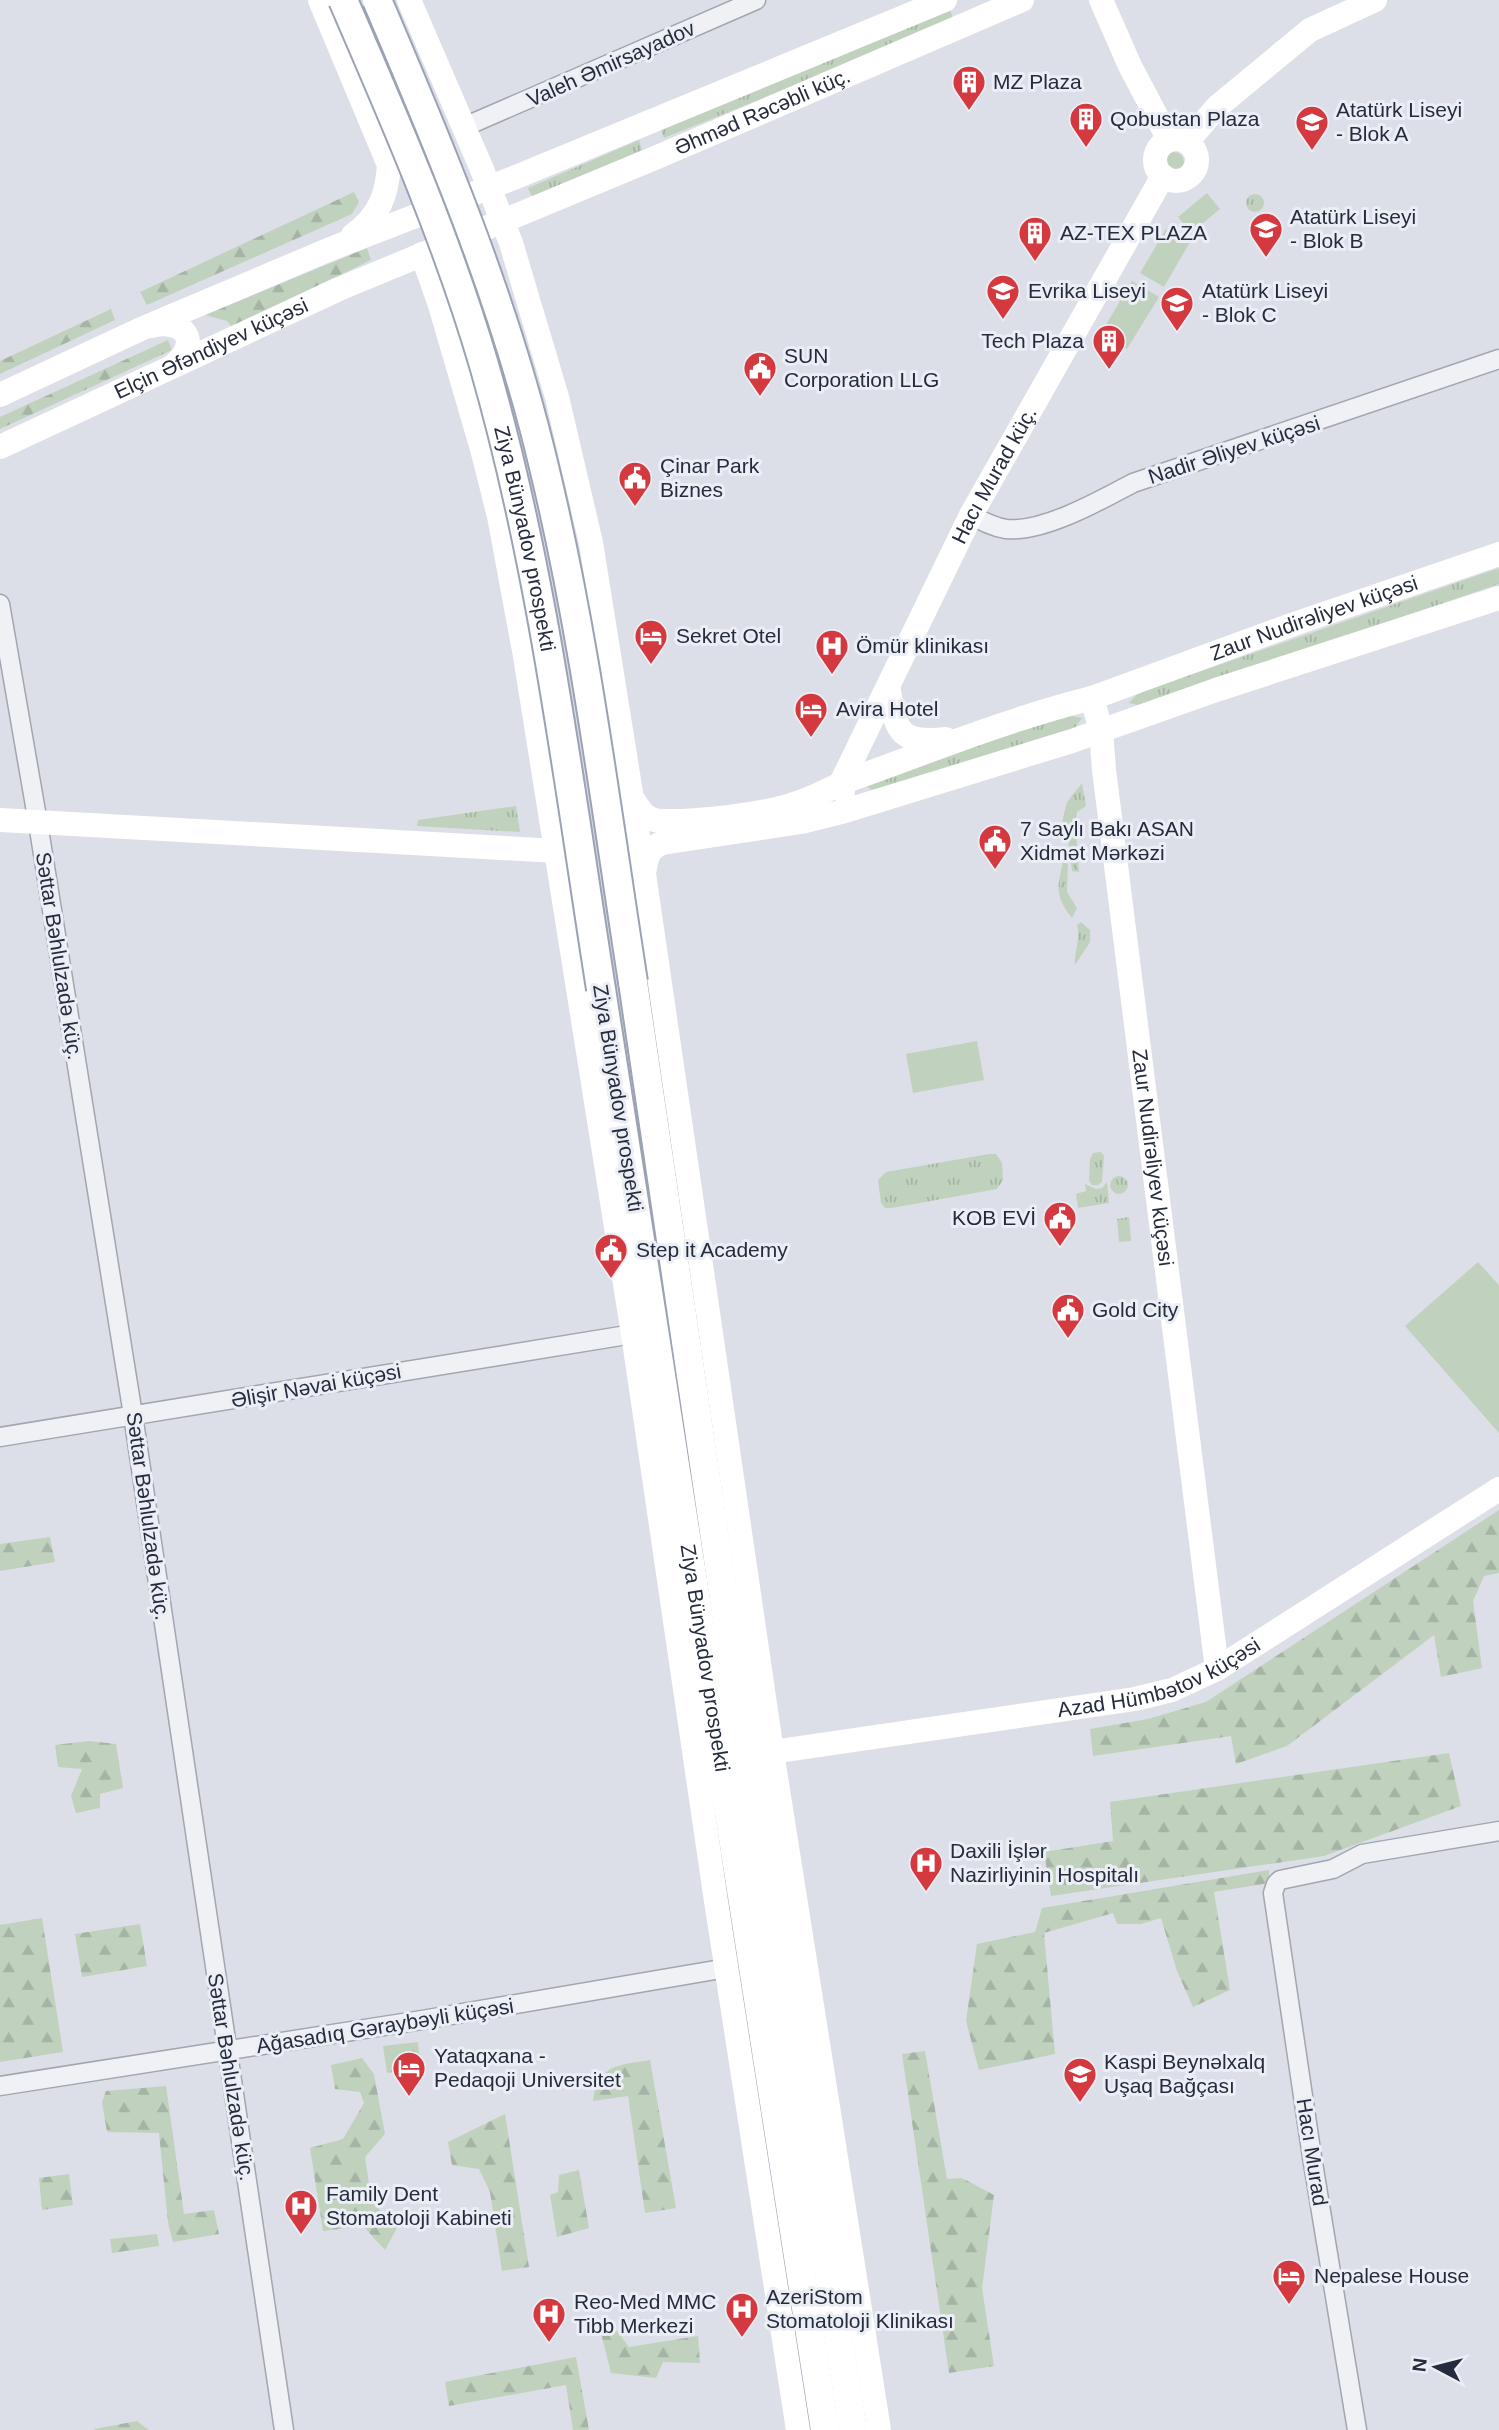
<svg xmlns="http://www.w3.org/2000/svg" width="1499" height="2430" font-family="Arial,sans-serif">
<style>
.grass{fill:url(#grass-tufts)}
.forest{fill:url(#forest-firs)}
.pitch{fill:#c0d2bd}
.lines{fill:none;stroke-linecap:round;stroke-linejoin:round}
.street-casing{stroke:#a1a6b1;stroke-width:21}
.primary-casing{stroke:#9ba2b4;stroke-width:32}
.street{stroke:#eff1f5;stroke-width:18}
.secondary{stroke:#fff;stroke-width:24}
.primary{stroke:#fff;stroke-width:28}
.primary-bridge-casing{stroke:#9ba2b4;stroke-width:32;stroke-linecap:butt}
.primary-bridge{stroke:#fff;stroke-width:28}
.labels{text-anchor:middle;stroke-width:6;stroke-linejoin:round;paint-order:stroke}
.street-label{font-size:21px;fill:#252c3e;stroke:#ebeef5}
.poi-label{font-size:21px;fill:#252c3e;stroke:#ebeef5;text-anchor:start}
</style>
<defs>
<pattern id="grass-tufts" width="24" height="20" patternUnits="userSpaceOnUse" patternTransform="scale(1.75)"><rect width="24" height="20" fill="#c0d2bd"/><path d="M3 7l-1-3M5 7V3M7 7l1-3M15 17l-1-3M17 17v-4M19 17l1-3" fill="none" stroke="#a5b4a4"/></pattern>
<pattern id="forest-firs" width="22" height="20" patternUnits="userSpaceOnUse" patternTransform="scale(1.75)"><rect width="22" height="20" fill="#c0d2bd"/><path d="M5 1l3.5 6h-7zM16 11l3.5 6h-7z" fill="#a5b4a4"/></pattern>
</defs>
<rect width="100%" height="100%" fill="#dcdfe7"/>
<path class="grass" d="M 950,10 L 954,21 L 664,138 L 660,128 Z
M 639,140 L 642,150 L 532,197 L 528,188 Z
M1164 162a10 10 0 1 1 20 0a10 10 0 1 1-20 0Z
M1246 203a9 9 0 1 1 18 0a9 9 0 1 1-18 0Z
M 1499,568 L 1499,584 L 1142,706 L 1129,703 L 1138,693 Z
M 1068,715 L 1082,718 L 1073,730 L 872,790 L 861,782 Z
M 1082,783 L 1086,806 L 1077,812 L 1075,825 L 1070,830 L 1061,827 L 1067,802 Z
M 516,806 L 520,832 L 417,826 L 418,820 Z
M 1076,833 L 1079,872 L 1072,871 L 1068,840 Z
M 1064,857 L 1068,865 L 1067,892 L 1077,908 L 1072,918 C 1053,894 1058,886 1064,857 Z
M 1081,922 L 1090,930 L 1090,942 L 1075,965 C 1074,951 1081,938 1077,925 Z
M 1101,1152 L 1104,1156 L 1102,1182 L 1098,1185 L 1092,1185 L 1089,1181 L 1090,1159 L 1093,1153 Z
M 989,1154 L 996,1154 L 1002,1163 L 1003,1180 L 997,1189 L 892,1208 L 885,1208 L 881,1203 L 878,1180 L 886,1172 Z
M1110 1185a9 9 0 1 1 18 0a9 9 0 1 1-18 0Z
M 1107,1182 L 1109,1203 L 1078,1208 L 1076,1194 L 1086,1191 L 1085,1184 L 1096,1189 L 1102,1188 Z
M 1129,1217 L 1131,1241 L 1119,1242 L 1117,1219 Z"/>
<path class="forest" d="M 354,192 L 359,202 L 352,214 L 147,305 L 140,292 Z
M 367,248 L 371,260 L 232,327 L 227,321 L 205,315 Z
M 111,309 L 115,320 L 0,374 L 0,361 Z
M 168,340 L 172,350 L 0,429 L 0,417 Z
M 1499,1510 L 1499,1573 L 1484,1576 L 1473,1601 L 1482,1668 L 1441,1677 L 1434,1635 L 1287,1746 L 1236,1764 L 1231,1736 L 1093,1756 L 1090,1729 L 1148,1719 L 1206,1702 Z
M 50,1537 L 55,1562 L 0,1571 L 0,1544 Z
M 89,1741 L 116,1744 L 123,1788 L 100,1794 L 100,1808 L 76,1813 L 71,1796 L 82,1769 L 58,1767 L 55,1745 Z
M 1449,1753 L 1461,1806 L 1324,1856 L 1051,1896 L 1044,1852 L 1113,1841 L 1110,1802 Z
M 1269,1870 L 1269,1883 L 1214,1892 L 1230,1990 L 1193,2007 L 1177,1971 L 1161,1918 L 1141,1924 L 1117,1924 L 1113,1913 L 1044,1933 L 1055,2054 L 979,2070 L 966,2021 L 977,1944 L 1035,1932 L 1042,1908 Z
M 42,1918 L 63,2052 L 0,2062 L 0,1925 Z
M 140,1924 L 147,1966 L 82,1977 L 75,1934 Z
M 418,2042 L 421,2068 L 387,2073 L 383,2046 Z
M 925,2051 L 947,2179 L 962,2178 L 994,2195 L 982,2288 L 994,2366 L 949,2373 L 902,2054 Z
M 362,2058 L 374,2074 L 385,2134 L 365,2157 L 372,2203 L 398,2226 L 385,2250 L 363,2226 L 323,2231 L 310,2148 L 343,2139 L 364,2103 L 360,2092 L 335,2089 L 331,2065 Z
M 650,2060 L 676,2208 L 645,2213 L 628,2096 L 593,2101 C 597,2064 620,2065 650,2060 Z
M 166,2086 L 184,2214 L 214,2210 L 219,2234 L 173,2242 L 168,2223 L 159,2133 L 107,2132 L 102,2102 L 106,2091 Z
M 505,2114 L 529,2267 L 502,2271 L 490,2192 L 479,2169 L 452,2165 L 448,2142 Z
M 579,2170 L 589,2228 L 557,2237 L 550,2195 L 558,2192 L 559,2175 Z
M 69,2174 L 73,2205 L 42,2210 L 39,2178 Z
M 157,2234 L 159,2246 L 112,2253 L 110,2239 Z
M 600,2329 L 617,2331 L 629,2347 L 698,2336 L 700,2363 L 663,2362 L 656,2378 L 611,2373 Z
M 576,2357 L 589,2430 L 573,2430 L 566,2385 L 449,2406 L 445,2382 Z
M 137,2421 L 149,2430 L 94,2430 L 94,2429 Z"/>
<path class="pitch" d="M 1207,193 L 1220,209 L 1191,233 L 1178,217 Z
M 1166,229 L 1190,242 L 1164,287 L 1140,273 Z
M 1132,281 L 1159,297 L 1127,349 L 1101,333 Z
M 977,1041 L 984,1080 L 913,1093 L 906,1054 Z
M 1478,1262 L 1499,1285 L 1499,1433 L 1405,1326 Z"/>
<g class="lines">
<defs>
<path id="street" d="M 464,127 L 756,0
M 971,515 C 982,521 993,527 1006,529 C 1043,533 1101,500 1133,483 L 1499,359
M 0,604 L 38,823 L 133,1415 L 284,2430
M 0,1437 L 633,1334
M 0,2086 L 422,2020 L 727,1968
M 1357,2430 L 1312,2157 L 1273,1893 L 1276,1884 L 1280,1880 L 1333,1869 L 1362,1854 L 1499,1831"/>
<g id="primary">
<path d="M 633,982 L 736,1681 L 853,2430"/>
<path id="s6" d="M 601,989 L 825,2430"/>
</g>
</defs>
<use href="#street" class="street-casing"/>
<use href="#primary" class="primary-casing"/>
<use href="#street" class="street"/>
<g class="secondary">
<path d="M 320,0 L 389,165 C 387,195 379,217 353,235"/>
<path d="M 409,0 L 481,167 L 511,243 L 557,397 L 591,543 L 644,874 L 772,1752 L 879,2430"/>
<path d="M 1101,0 L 1130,66 L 1169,140"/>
<circle cx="1176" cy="160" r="21"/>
<path d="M 1187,142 L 1217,107 L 1310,30 L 1375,0"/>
<path d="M 422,254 L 439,302 L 482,449 L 499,516 L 525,656 L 633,1334 L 716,1901 L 798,2430"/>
<path d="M 151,326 C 184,318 202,341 174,365"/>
<path d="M 0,395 L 141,329 L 328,250 L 516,177 L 945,0"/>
<path id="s1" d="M 0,447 L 339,289 L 655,158 L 1022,0"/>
<path d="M 888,687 C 897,730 896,744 946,739"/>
<path id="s2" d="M 1092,698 L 1101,730 L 1104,770 L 1217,1669"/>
<path id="s3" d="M 843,791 L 841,783 L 971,515 L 1163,176"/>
<path id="s4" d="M 632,798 C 640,810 645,820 660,821 C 697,822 763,815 797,803 C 817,797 835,785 855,778 C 933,750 1012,718 1092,698 L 1294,624 L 1499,554"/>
<path d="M 0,820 L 557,851"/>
<path d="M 644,873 C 647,858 647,849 662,843 L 801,822 L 845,811 L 1072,741 L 1216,690 L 1499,598"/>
<path id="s5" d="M 772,1752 L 1135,1699 L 1172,1690 L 1217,1669 L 1499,1489"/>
</g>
<use href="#primary" class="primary"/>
<defs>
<g id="primary-bridge">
<path id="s7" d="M 343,0 C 395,120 447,239 484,365 C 543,569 568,780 601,989"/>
<path d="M 377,0 C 442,152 506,305 544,467 C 585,636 606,810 633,982"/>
</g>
</defs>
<use href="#primary-bridge" class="primary-bridge-casing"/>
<use href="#primary-bridge" class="primary-bridge"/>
</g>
<defs>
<symbol id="building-pin" viewBox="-11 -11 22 30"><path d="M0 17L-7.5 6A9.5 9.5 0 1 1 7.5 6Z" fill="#d53940" stroke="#ebeef5"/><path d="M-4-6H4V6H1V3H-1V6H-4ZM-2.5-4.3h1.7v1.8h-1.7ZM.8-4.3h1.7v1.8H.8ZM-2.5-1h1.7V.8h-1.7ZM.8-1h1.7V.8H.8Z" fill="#fff"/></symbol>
<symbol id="school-pin" viewBox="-11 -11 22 30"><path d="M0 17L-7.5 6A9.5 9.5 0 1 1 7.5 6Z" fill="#d53940" stroke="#ebeef5"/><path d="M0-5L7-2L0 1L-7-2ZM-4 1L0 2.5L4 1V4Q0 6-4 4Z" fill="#fff"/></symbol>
<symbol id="civic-pin" viewBox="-11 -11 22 30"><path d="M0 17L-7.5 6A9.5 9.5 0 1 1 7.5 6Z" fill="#d53940" stroke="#ebeef5"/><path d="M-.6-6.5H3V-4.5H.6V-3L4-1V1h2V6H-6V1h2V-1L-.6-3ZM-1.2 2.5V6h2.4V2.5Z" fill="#fff"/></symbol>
<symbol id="hotel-pin" viewBox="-11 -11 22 30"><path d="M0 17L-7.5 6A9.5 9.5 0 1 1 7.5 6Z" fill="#d53940" stroke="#ebeef5"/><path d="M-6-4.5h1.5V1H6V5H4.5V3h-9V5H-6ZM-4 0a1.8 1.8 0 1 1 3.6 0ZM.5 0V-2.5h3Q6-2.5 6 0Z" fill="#fff"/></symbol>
<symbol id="hospital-pin" viewBox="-11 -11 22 30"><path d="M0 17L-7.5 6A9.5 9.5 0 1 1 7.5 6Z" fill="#d53940" stroke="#ebeef5"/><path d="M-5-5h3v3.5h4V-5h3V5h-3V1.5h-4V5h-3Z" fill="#fff"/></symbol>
</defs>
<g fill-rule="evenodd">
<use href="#building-pin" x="950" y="63" width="38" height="52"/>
<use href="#building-pin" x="1067" y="100" width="38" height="52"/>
<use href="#school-pin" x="1293" y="103" width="38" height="52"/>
<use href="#school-pin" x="1247" y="210" width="38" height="52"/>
<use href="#building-pin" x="1016" y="214" width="38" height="52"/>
<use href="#school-pin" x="984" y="272" width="38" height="52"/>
<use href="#school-pin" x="1158" y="284" width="38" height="52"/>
<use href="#building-pin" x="1090" y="322" width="38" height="52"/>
<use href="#civic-pin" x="741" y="349" width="38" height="52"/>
<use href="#civic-pin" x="616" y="459" width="38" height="52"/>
<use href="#hotel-pin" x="632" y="617" width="38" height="52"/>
<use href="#hospital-pin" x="813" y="627" width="38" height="52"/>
<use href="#hotel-pin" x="792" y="690" width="38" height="52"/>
<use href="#civic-pin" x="976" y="822" width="38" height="52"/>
<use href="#civic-pin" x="1041" y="1199" width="38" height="52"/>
<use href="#civic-pin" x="592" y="1231" width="38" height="52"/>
<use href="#civic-pin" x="1049" y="1291" width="38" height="52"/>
<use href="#hospital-pin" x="907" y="1844" width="38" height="52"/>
<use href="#hotel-pin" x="390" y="2049" width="38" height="52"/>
<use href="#school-pin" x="1061" y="2055" width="38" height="52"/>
<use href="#hospital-pin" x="282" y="2187" width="38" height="52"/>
<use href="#hotel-pin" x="1270" y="2257" width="38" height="52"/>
<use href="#hospital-pin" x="723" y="2290" width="38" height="52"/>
<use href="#hospital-pin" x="530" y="2295" width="38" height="52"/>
</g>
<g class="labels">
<g class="street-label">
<text transform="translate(611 64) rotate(-24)" y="7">Valeh Əmirsayadov</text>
<text dy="7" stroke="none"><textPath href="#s1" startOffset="833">Əhməd Rəcəbli küç.</textPath></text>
<text dy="7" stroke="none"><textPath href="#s1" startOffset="233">Elçin Əfəndiyev küçəsi</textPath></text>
<text transform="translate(1234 450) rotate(-18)" y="7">Nadir Əliyev küçəsi</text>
<text dy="7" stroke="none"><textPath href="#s3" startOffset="352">Hacı Murad küç.</textPath></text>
<text dy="7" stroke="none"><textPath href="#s7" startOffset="570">Ziya Bünyadov prospekti</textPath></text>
<text dy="7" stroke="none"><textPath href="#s4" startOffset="726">Zaur Nudirəliyev küçəsi</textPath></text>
<text transform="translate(59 956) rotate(81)" y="7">Səttar Bəhlulzadə küç.</text>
<text transform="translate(618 1098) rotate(81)" y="7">Ziya Bünyadov prospekti</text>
<text dy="7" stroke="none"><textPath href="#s2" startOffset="464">Zaur Nudirəliyev küçəsi</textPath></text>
<text transform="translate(316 1386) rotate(-10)" y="7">Əlişir Nəvai küçəsi</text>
<text transform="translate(148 1516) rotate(82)" y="7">Səttar Bəhlulzadə küç.</text>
<text dy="7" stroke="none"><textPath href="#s6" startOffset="677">Ziya Bünyadov prospekti</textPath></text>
<text dy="7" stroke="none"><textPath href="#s5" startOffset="396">Azad Hümbətov küçəsi</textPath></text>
<text transform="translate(385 2026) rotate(-9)" y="7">Ağasadıq Gəraybəyli küçəsi</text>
<text transform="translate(231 2077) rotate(81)" y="7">Səttar Bəhlulzadə küç.</text>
<text transform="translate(1312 2152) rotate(81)" y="7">Hacı Murad</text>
</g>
<g class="poi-label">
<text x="993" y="89">MZ Plaza</text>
<text x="1336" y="117">Atatürk Liseyi<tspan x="1336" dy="24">- Blok A</tspan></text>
<text x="1110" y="126">Qobustan Plaza</text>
<text x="1290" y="224">Atatürk Liseyi<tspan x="1290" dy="24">- Blok B</tspan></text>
<text x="1060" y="240">AZ-TEX PLAZA</text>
<text x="1028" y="298">Evrika Liseyi</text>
<text x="1202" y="298">Atatürk Liseyi<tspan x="1202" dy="24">- Blok C</tspan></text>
<text x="1084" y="348" text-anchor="end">Tech Plaza</text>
<text x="784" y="363">SUN<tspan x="784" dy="24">Corporation LLG</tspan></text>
<text x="660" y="473">Çinar Park<tspan x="660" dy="24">Biznes</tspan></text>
<text x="676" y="643">Sekret Otel</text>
<text x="856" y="653">Ömür klinikası</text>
<text x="836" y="716">Avira Hotel</text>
<text x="1020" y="836">7 Saylı Bakı ASAN<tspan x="1020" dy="24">Xidmət Mərkəzi</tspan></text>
<text x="1036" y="1225" text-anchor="end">KOB EVİ</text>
<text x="636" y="1257">Step it Academy</text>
<text x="1092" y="1317">Gold City</text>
<text x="950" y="1858">Daxili İşlər<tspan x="950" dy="24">Nazirliyinin Hospitalı</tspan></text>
<text x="434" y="2063">Yataqxana -<tspan x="434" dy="24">Pedaqoji Universitet</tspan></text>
<text x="1104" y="2069">Kaspi Beynəlxalq<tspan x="1104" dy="24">Uşaq Bağçası</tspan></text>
<text x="326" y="2201">Family Dent<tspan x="326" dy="24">Stomatoloji Kabineti</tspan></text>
<text x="1314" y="2283">Nepalese House</text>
<text x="766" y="2304">AzeriStom<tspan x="766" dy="24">Stomatoloji Klinikası</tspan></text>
<text x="574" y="2309">Reo-Med MMC<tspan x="574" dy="24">Tibb Merkezi</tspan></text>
</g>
</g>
<g transform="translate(1436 2367) rotate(277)" stroke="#ebeef5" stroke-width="5" paint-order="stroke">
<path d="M0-5L12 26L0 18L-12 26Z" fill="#252c3e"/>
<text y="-10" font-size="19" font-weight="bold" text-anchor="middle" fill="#252c3e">N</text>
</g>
</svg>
